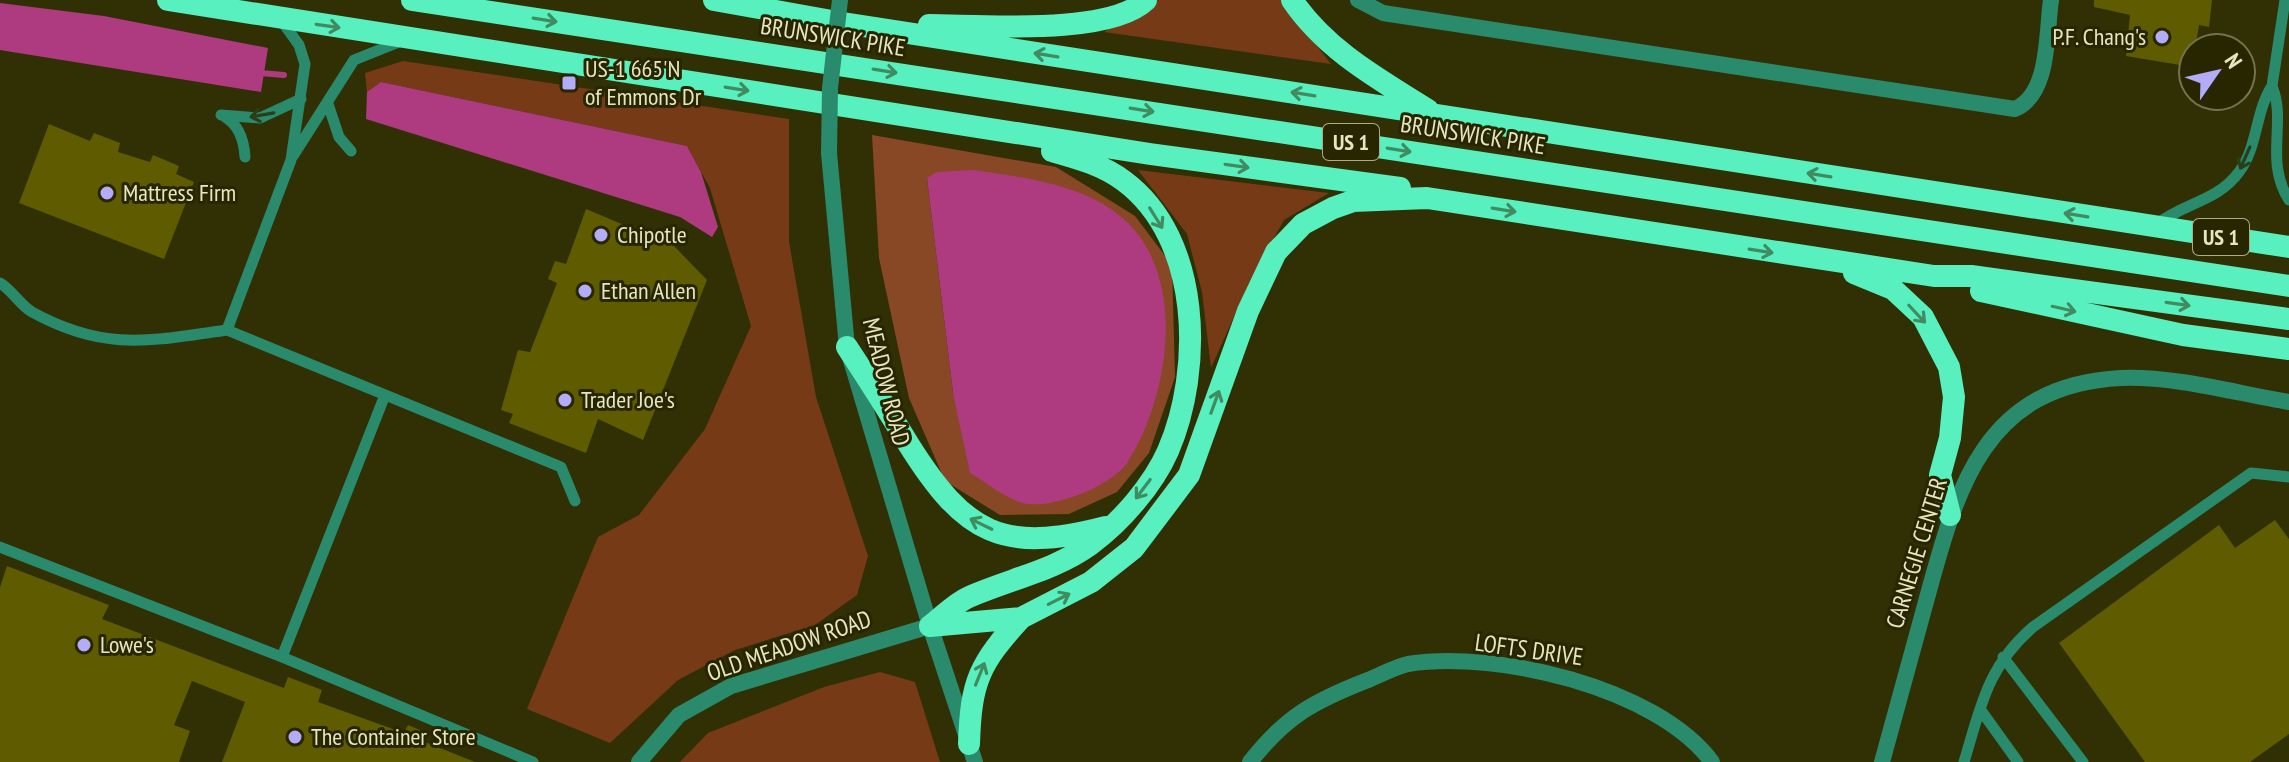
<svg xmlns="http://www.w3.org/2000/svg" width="2289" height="762" font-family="'PT Sans Narrow',sans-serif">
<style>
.green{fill:#773a17}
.forest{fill:#884825;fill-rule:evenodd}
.water{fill:#ae3b7f}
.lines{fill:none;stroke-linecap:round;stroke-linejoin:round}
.stream{stroke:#ae3b7f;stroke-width:6}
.building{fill:#5e5b00}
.service{stroke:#2a8b6c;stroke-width:11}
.minor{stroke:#2a8b6c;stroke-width:16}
.tertiary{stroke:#2a8b6c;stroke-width:16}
.trunk{stroke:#58f0be;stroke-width:22}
.tertiary-bridge{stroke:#2a8b6c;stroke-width:16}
.oneway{stroke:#408b5f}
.oneway2{stroke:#283f1b}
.poi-dot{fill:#b3adf9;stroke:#272600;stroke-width:3}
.labels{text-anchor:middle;stroke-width:6;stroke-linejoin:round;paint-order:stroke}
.shield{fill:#272600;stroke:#adac86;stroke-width:2}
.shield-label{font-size:22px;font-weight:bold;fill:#e6e6c0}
.street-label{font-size:24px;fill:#e6e6c0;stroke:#272600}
.poi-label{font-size:24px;fill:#e6e6c0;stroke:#272600;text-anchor:start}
</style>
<rect width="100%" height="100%" fill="#313004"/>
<path class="green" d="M 1158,0 L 1282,0 L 1331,64 L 1104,32 Z
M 403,61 L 789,119 L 789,242 L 816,397 L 868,556 L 857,595 L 815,625 L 735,650 L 678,680 L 610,743 L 527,709 L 598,537 L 639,515 L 705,429 L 751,326 L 710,188 L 687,146 L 381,82 L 367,92 L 365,73 Z
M 1138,170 L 1329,193 L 1284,220 L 1249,283 L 1211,368 L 1202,292 L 1187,234 Z
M 880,672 L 915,682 L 940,762 L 680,762 L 708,733 L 824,687 Z"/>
<path class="forest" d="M 872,135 L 1056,167 L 1135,216 L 1172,265 L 1175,377 L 1149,453 L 1117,492 L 1069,514 L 1000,515 L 945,481 L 909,398 L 879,258 ZM 927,178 L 1070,190 L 953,393 Z"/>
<path class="water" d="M 0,3 L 104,16 L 268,48 L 261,92 L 0,50 Z
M 381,82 L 687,146 L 701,172 L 718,227 L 712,237 L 680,217 L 366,119 L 367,92 Z
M 974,170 C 1025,178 1088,184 1128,223 C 1187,281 1169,398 1127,463 C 1111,486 1057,507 1029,504 C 1011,503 986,482 970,473 L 953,393 L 927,178 L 937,172 Z"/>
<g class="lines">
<path class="stream" d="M 260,73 L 284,75"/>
</g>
<path class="building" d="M 2094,0 L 2212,0 L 2209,27 L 2199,25 L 2192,67 L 2126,56 L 2130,15 L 2094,7 Z
M 49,124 L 90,141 L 94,133 L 120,143 L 118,152 L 150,162 L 153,155 L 179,166 L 176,174 L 194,182 L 164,259 L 19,203 Z
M 586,209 L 674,246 L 707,280 L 643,440 L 598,419 L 586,453 L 509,423 L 513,414 L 501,410 L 518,350 L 530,352 L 557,283 L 548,279 L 555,261 L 566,264 Z
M 2275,520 L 2289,539 L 2289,734 L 2250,762 L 2145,762 L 2059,643 L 2219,525 L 2235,548 Z
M 7,566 L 109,605 L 102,619 L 284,688 L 288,677 L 322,690 L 318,702 L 404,733 L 408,725 L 427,733 L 425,742 L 475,762 L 222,762 L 245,702 L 192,681 L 174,725 L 190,731 L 179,762 L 0,762 L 0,587 Z"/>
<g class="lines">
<path class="service" d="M 281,20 L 299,45 L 305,64 L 291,160 L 227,330 L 561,467 L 575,501
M 2272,86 C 2287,122 2264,161 2289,200
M 328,104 L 339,137 L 351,151
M 221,115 L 260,118 L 301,99
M 225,117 C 239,125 244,141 245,157
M 293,156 L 354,60 L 399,42
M 2157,224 C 2184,203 2218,201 2239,172 C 2258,147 2255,112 2272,86 L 2285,0
M 0,283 C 12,290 20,305 32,312 C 105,352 149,341 227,330
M 0,547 L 282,657 L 533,762
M 282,657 L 385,395
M 2003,657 L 2083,762
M 1980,709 L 2018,762
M 1964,762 C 1981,706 1987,667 2033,627 L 2251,473 L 2289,477"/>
<path class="minor" d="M 1358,0 L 1383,13 L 2015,109 C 2050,94 2046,34 2051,0
M 639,762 L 679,715 L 731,686 L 930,626
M 1250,762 C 1286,716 1314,701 1368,680 C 1380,675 1395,667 1408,664 C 1496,650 1656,687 1712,762
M 1882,762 C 1897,707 1912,653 1927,598 C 1957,488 1984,385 2121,378 C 2176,376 2235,393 2289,402"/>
<path class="tertiary" d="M 829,153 L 847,347 L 930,626 L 975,762"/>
<path class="trunk" d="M 168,0 L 1150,154 L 1400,188
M 412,0 L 2289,286
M 714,0 L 843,23 L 2289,247
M 1292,0 C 1326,50 1377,78 1428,110
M 929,25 C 980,25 1109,36 1146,0
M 1854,273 L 1893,289 L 1923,317 L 1949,367 L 1954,397 L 1950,438 L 1940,475 L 1950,515
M 1981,291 L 2183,335 L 2289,349
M 847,347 C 868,379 889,412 909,445 C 965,534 1002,554 1106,527
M 930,626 L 1021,618 L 1091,582 L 1134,548 L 1189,475 L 1248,311 L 1276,252 L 1303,224 L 1333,208 L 1353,201 L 1427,198 L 1934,276 L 1971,276 L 2289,319
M 930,626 C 942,617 955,603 969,597 C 1009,579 1054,571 1091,544 C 1121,522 1153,485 1168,451 C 1203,370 1202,239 1124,181 C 1103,165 1077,158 1052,151
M 969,744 C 971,681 979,664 1021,618"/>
<path class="tertiary-bridge" d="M 829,153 L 830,88 L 840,0"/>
</g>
<defs><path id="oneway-shaft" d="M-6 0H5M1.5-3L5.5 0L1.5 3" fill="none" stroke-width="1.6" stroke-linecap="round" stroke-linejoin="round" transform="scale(2)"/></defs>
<g class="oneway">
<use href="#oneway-shaft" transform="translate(545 20) rotate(9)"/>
<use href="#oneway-shaft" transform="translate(328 26) rotate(8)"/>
<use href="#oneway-shaft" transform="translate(1046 55) rotate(-171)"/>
<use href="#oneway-shaft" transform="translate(885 71) rotate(9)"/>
<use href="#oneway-shaft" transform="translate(737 89) rotate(9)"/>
<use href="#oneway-shaft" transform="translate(1303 94) rotate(-171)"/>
<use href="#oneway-shaft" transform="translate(1142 110) rotate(9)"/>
<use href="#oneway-shaft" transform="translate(1399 150) rotate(9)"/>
<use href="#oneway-shaft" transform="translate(1237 166) rotate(8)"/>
<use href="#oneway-shaft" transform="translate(1819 175) rotate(-171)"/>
<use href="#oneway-shaft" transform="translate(1504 210) rotate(9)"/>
<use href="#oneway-shaft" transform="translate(2076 215) rotate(-171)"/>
<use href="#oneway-shaft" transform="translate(1156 218) rotate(58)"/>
<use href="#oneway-shaft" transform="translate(1761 251) rotate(9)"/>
<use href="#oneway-shaft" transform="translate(2178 304) rotate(8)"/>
<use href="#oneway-shaft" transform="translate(2064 309) rotate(13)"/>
<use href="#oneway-shaft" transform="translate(1917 314) rotate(47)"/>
<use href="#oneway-shaft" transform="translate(1215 402) rotate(-70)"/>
<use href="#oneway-shaft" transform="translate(1143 489) rotate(127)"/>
<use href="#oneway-shaft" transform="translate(981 524) rotate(-154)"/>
<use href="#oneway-shaft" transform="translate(1059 599) rotate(-27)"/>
<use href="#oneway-shaft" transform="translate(980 674) rotate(-68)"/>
</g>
<g class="oneway2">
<use href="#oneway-shaft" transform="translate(262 115) rotate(170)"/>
<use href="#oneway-shaft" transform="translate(2245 158) rotate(114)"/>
</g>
<g class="poi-dot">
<circle cx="2162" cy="37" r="8"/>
<rect x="561" y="75" width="16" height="16" rx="4"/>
<circle cx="107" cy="193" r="8"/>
<circle cx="601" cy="235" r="8"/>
<circle cx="585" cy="291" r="8"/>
<circle cx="565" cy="400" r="8"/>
<circle cx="84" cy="645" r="8"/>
<circle cx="295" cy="737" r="8"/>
</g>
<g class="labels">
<g class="shield">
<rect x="1323" y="124" width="56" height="36" rx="6"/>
<rect x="2193" y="219" width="56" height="36" rx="6"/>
</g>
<g class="shield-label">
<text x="1351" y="150">US 1</text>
<text x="2221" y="245">US 1</text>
</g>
<g class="street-label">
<text transform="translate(833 37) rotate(9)" y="8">BRUNSWICK PIKE</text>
<text transform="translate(1473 135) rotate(9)" y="8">BRUNSWICK PIKE</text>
<text transform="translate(886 382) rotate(76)" y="8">MEADOW ROAD</text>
<text transform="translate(1917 553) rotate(-73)" y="8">CARNEGIE CENTER</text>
<text transform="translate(789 646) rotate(-19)" y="8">OLD MEADOW ROAD</text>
<text transform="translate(1529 650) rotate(8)" y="8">LOFTS DRIVE</text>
</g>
<g class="poi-label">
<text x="2146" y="45" text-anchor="end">P.F. Chang's</text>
<text x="585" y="77">US-1 665'N<tspan x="585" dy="28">of Emmons Dr</tspan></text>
<text x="123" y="201">Mattress Firm</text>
<text x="617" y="243">Chipotle</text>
<text x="601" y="299">Ethan Allen</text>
<text x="581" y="408">Trader Joe's</text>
<text x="100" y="653">Lowe's</text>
<text x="311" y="745">The Container Store</text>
</g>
</g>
<g transform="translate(2217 72) rotate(56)"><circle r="38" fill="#272600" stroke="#73734d" stroke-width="2"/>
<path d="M0-6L14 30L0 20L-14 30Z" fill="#b3adf9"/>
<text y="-12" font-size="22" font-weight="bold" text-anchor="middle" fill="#e6e6c0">N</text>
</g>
</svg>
